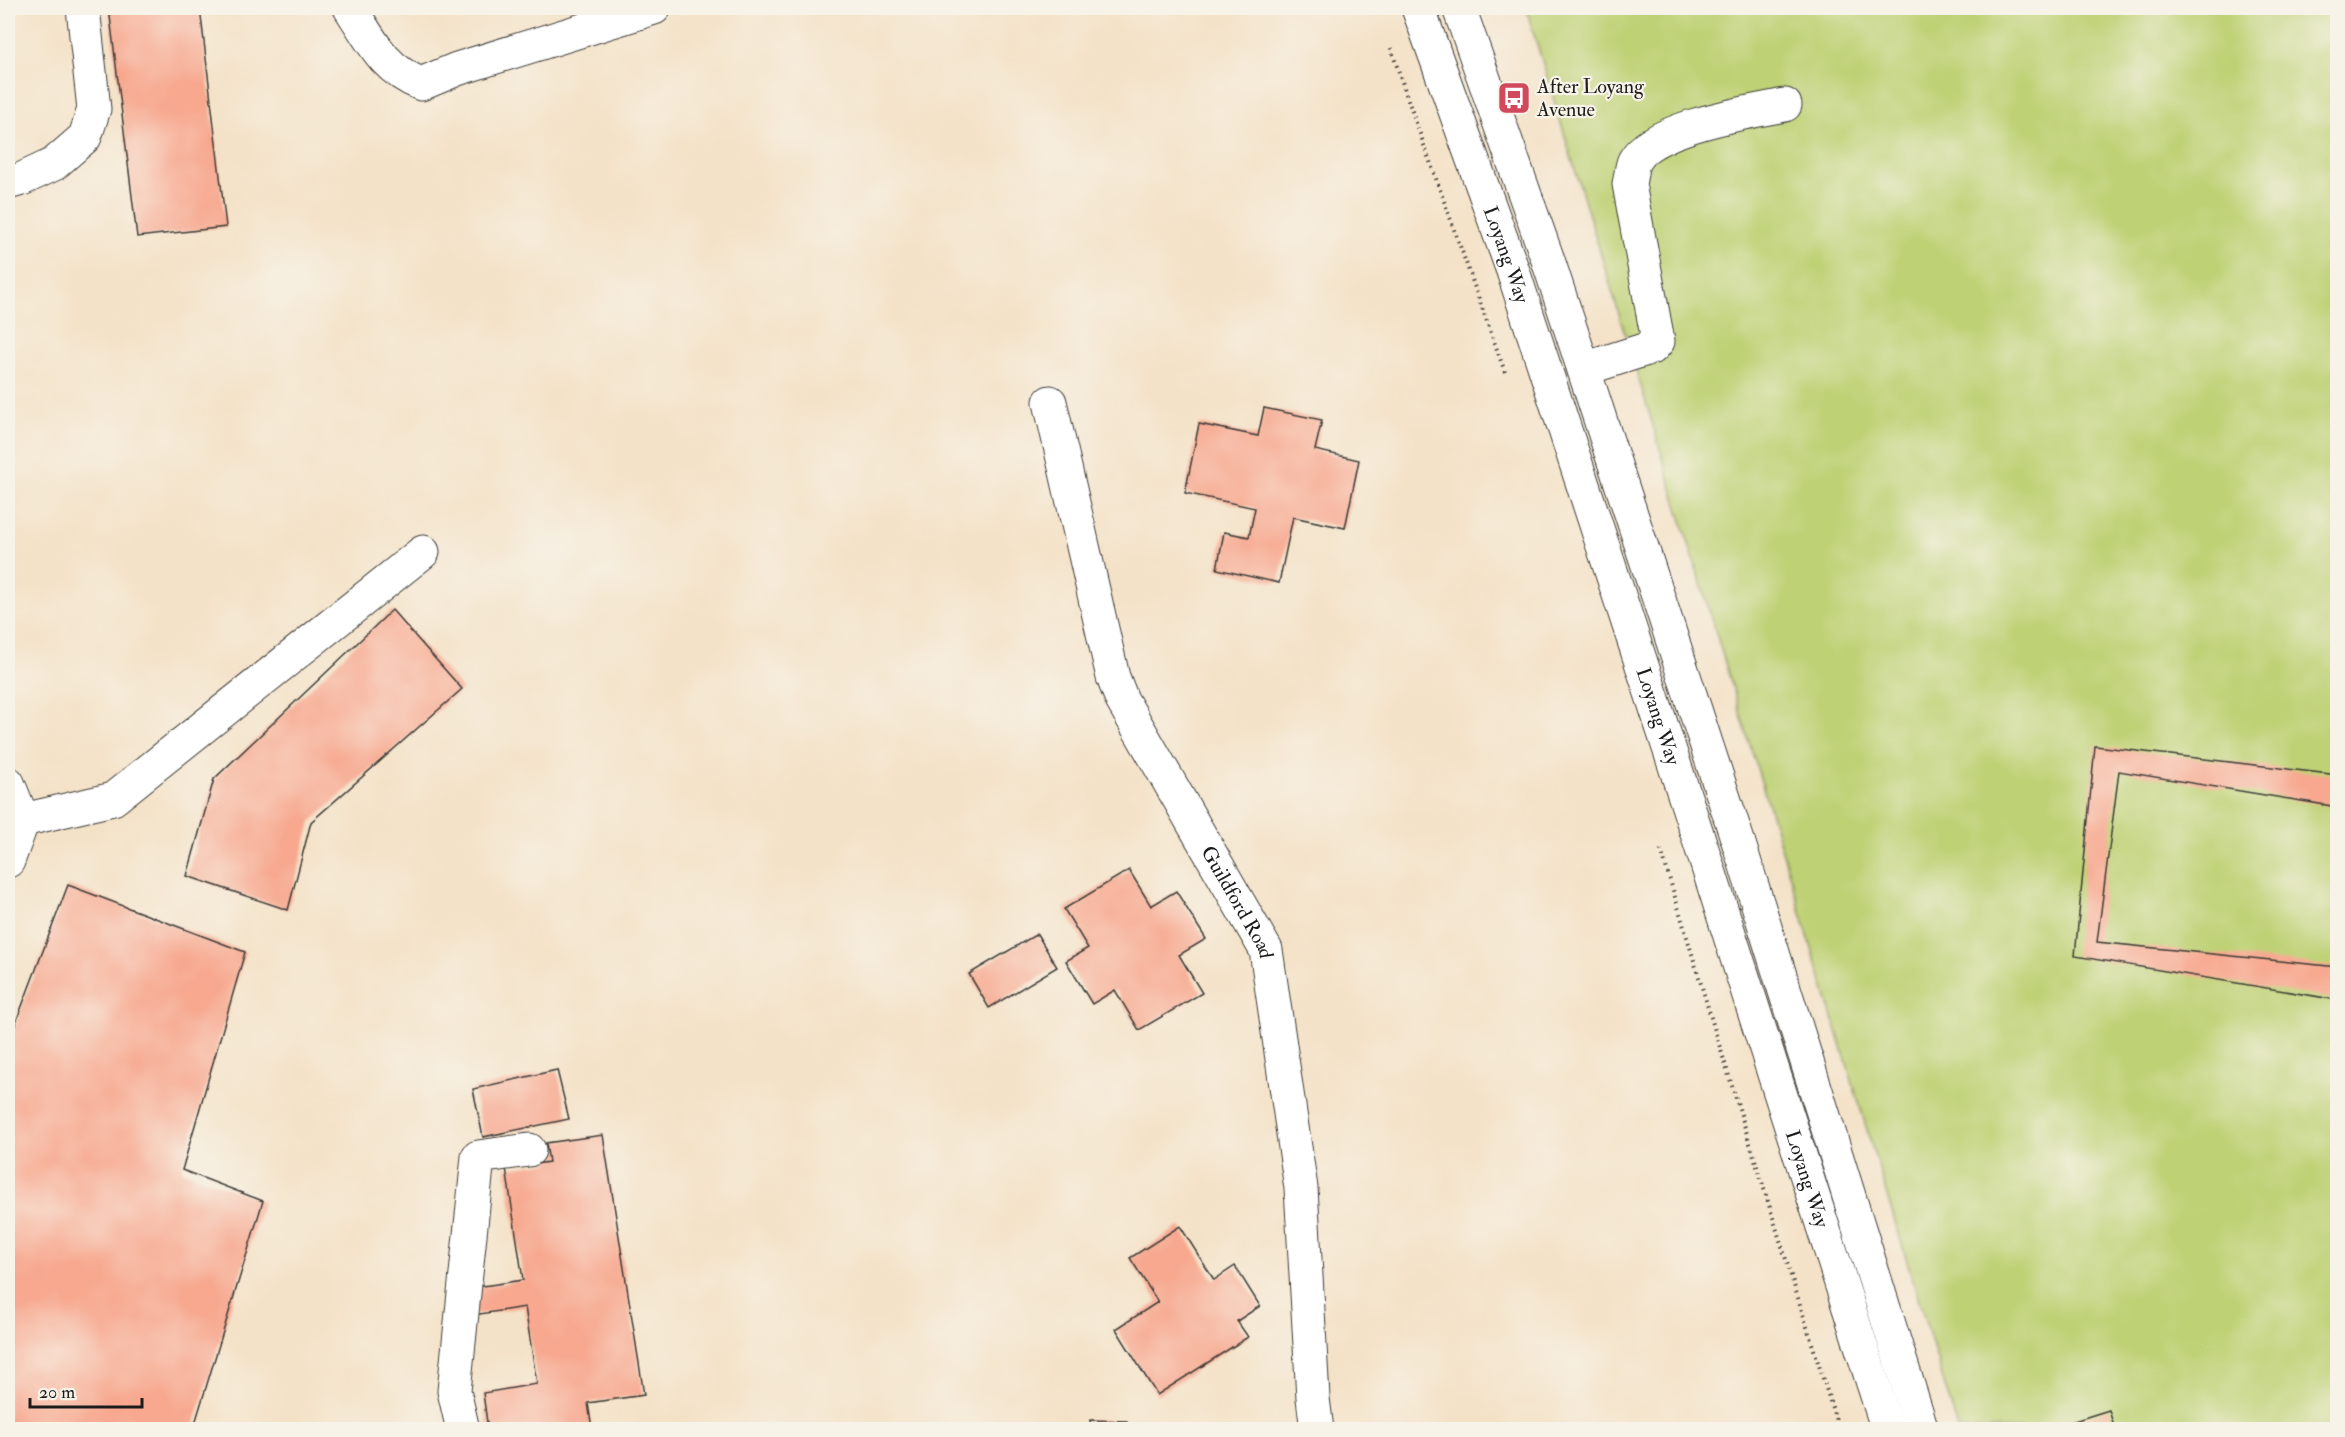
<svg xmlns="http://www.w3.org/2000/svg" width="2345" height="1437" font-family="'IM FELL Double Pica',serif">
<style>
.green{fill:#bed175;stroke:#6d7648;stroke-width:1.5}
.building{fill:#f7a88f}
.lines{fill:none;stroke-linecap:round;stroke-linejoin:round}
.minor-casing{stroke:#3c3a36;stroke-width:35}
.path{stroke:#3c3a36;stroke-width:4;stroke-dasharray:1.5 4.5;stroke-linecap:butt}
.minor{stroke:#fff;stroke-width:33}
.labels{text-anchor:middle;stroke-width:4.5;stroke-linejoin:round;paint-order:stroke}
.poi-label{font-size:20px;fill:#1c1c1c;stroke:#f7f3e8;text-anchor:start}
.street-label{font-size:20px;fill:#1c1c1c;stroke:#f7f3e8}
</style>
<rect width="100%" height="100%" fill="#f7f3e8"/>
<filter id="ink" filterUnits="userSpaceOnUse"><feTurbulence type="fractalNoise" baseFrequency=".0167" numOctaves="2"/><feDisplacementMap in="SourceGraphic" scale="12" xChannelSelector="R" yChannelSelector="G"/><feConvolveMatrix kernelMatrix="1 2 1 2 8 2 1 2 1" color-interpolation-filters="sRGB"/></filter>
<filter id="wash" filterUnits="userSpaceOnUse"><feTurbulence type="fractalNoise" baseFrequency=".008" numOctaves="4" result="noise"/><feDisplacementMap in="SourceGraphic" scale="24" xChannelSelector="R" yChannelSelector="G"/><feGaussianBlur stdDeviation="1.35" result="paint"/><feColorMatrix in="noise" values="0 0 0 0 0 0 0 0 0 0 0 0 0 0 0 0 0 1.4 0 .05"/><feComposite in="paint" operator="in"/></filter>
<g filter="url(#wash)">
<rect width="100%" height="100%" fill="#f4e2c8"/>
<path class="green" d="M 1526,8 L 2337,8 L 2337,1429 L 1958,1429 Z"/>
<g id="blocks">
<path class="building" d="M 109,8 L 200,8 L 226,227 L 137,237 Z
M 1264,408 L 1322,420 L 1315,450 L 1359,460 L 1345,528 L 1293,517 L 1279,583 L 1217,569 L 1224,532 L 1249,537 L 1255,508 L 1185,493 L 1199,424 L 1258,436 Z
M 392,610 L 462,689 L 311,822 L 288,910 L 187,876 L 214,779 Z
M 2095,746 L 2338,775 L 2338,807 L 2119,771 L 2097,942 L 2338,967 L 2338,1000 L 2075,956 Z
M 1129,870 L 1151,906 L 1176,891 L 1206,939 L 1179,955 L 1202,993 L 1139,1030 L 1115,990 L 1092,1004 L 1066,961 L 1088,948 L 1064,909 Z
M 68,885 L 245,952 L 182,1170 L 263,1201 L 193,1430 L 8,1430 L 8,1043 Z
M 1037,934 L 1057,967 L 989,1008 L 969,974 Z
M 557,1070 L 569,1119 L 483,1137 L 473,1089 Z
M 603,1135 L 644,1395 L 588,1403 L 592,1429 L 488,1430 L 483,1393 L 537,1384 L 525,1307 L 474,1315 L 470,1288 L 523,1280 L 506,1168 L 549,1162 L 546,1143 Z
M 1180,1226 L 1214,1280 L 1235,1266 L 1260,1306 L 1237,1321 L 1248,1337 L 1157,1395 L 1116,1329 L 1158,1302 L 1130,1258 Z
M 2109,1410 L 2115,1430 L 2059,1430 L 2058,1426 Z
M 1090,1420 L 1127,1421 L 1126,1430 L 1090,1430 Z
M 2160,1423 L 2162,1430 L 2141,1430 L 2141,1429 Z"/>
</g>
</g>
<g filter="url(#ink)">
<use href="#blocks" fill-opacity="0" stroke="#3c3a36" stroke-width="1.5"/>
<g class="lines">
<defs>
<g id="minor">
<path d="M 350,8 C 372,41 383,69 421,84 L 457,69 L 654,8"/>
<path id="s1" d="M 1418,8 L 1513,271 L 1704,855 L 1888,1430"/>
<path d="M 1459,8 L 1548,260 L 1739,844 L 1922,1430"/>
<path d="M 8,183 L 22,179 L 54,164 L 85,137 L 94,109 L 83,8"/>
<path d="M 1584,369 L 1653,347 L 1658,341 L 1629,184 C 1631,177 1631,167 1634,161 C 1652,127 1749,112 1785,105"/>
<path id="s2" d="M 1050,402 L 1113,677 L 1122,700 L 1266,950 L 1301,1188 L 1313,1398 L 1317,1430"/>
<path d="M 8,783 L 23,820 L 8,861"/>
<path d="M 23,820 L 113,799 L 423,552"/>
<path d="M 463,1430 L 454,1391 L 478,1157 L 529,1150"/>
</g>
</defs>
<use href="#minor" class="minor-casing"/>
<path class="path" d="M 1391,48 L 1408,100 L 1506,375
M 1661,850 L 1719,1044 L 1839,1430"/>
<use href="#minor" class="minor"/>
</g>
</g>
<defs>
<symbol id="bus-square" viewBox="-11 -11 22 22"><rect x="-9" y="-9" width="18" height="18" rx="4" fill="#d1495b" stroke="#f7f3e8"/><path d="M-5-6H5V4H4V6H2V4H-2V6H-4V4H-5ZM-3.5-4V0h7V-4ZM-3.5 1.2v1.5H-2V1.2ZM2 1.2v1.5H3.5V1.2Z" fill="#fff"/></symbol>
</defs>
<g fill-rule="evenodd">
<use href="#bus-square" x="1495" y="79" width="38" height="38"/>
</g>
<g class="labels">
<g class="poi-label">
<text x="1537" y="93">After Loyang<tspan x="1537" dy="23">Avenue</tspan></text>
</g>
<g class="street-label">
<text dy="7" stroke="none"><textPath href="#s1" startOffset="262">Loyang Way</textPath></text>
<text dy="7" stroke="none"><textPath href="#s1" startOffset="748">Loyang Way</textPath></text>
<text dy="7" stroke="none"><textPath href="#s2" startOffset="540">Guildford Road</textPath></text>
<text dy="7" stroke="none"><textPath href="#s1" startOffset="1234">Loyang Way</textPath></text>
</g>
</g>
<rect width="2345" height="1437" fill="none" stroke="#f7f3e8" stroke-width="30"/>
<path d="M30 1398v9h112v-9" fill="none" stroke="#1c1c1c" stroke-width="3"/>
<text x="39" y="1398" font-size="18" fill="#1c1c1c" stroke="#f7f3e8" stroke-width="4.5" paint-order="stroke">20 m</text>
</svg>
